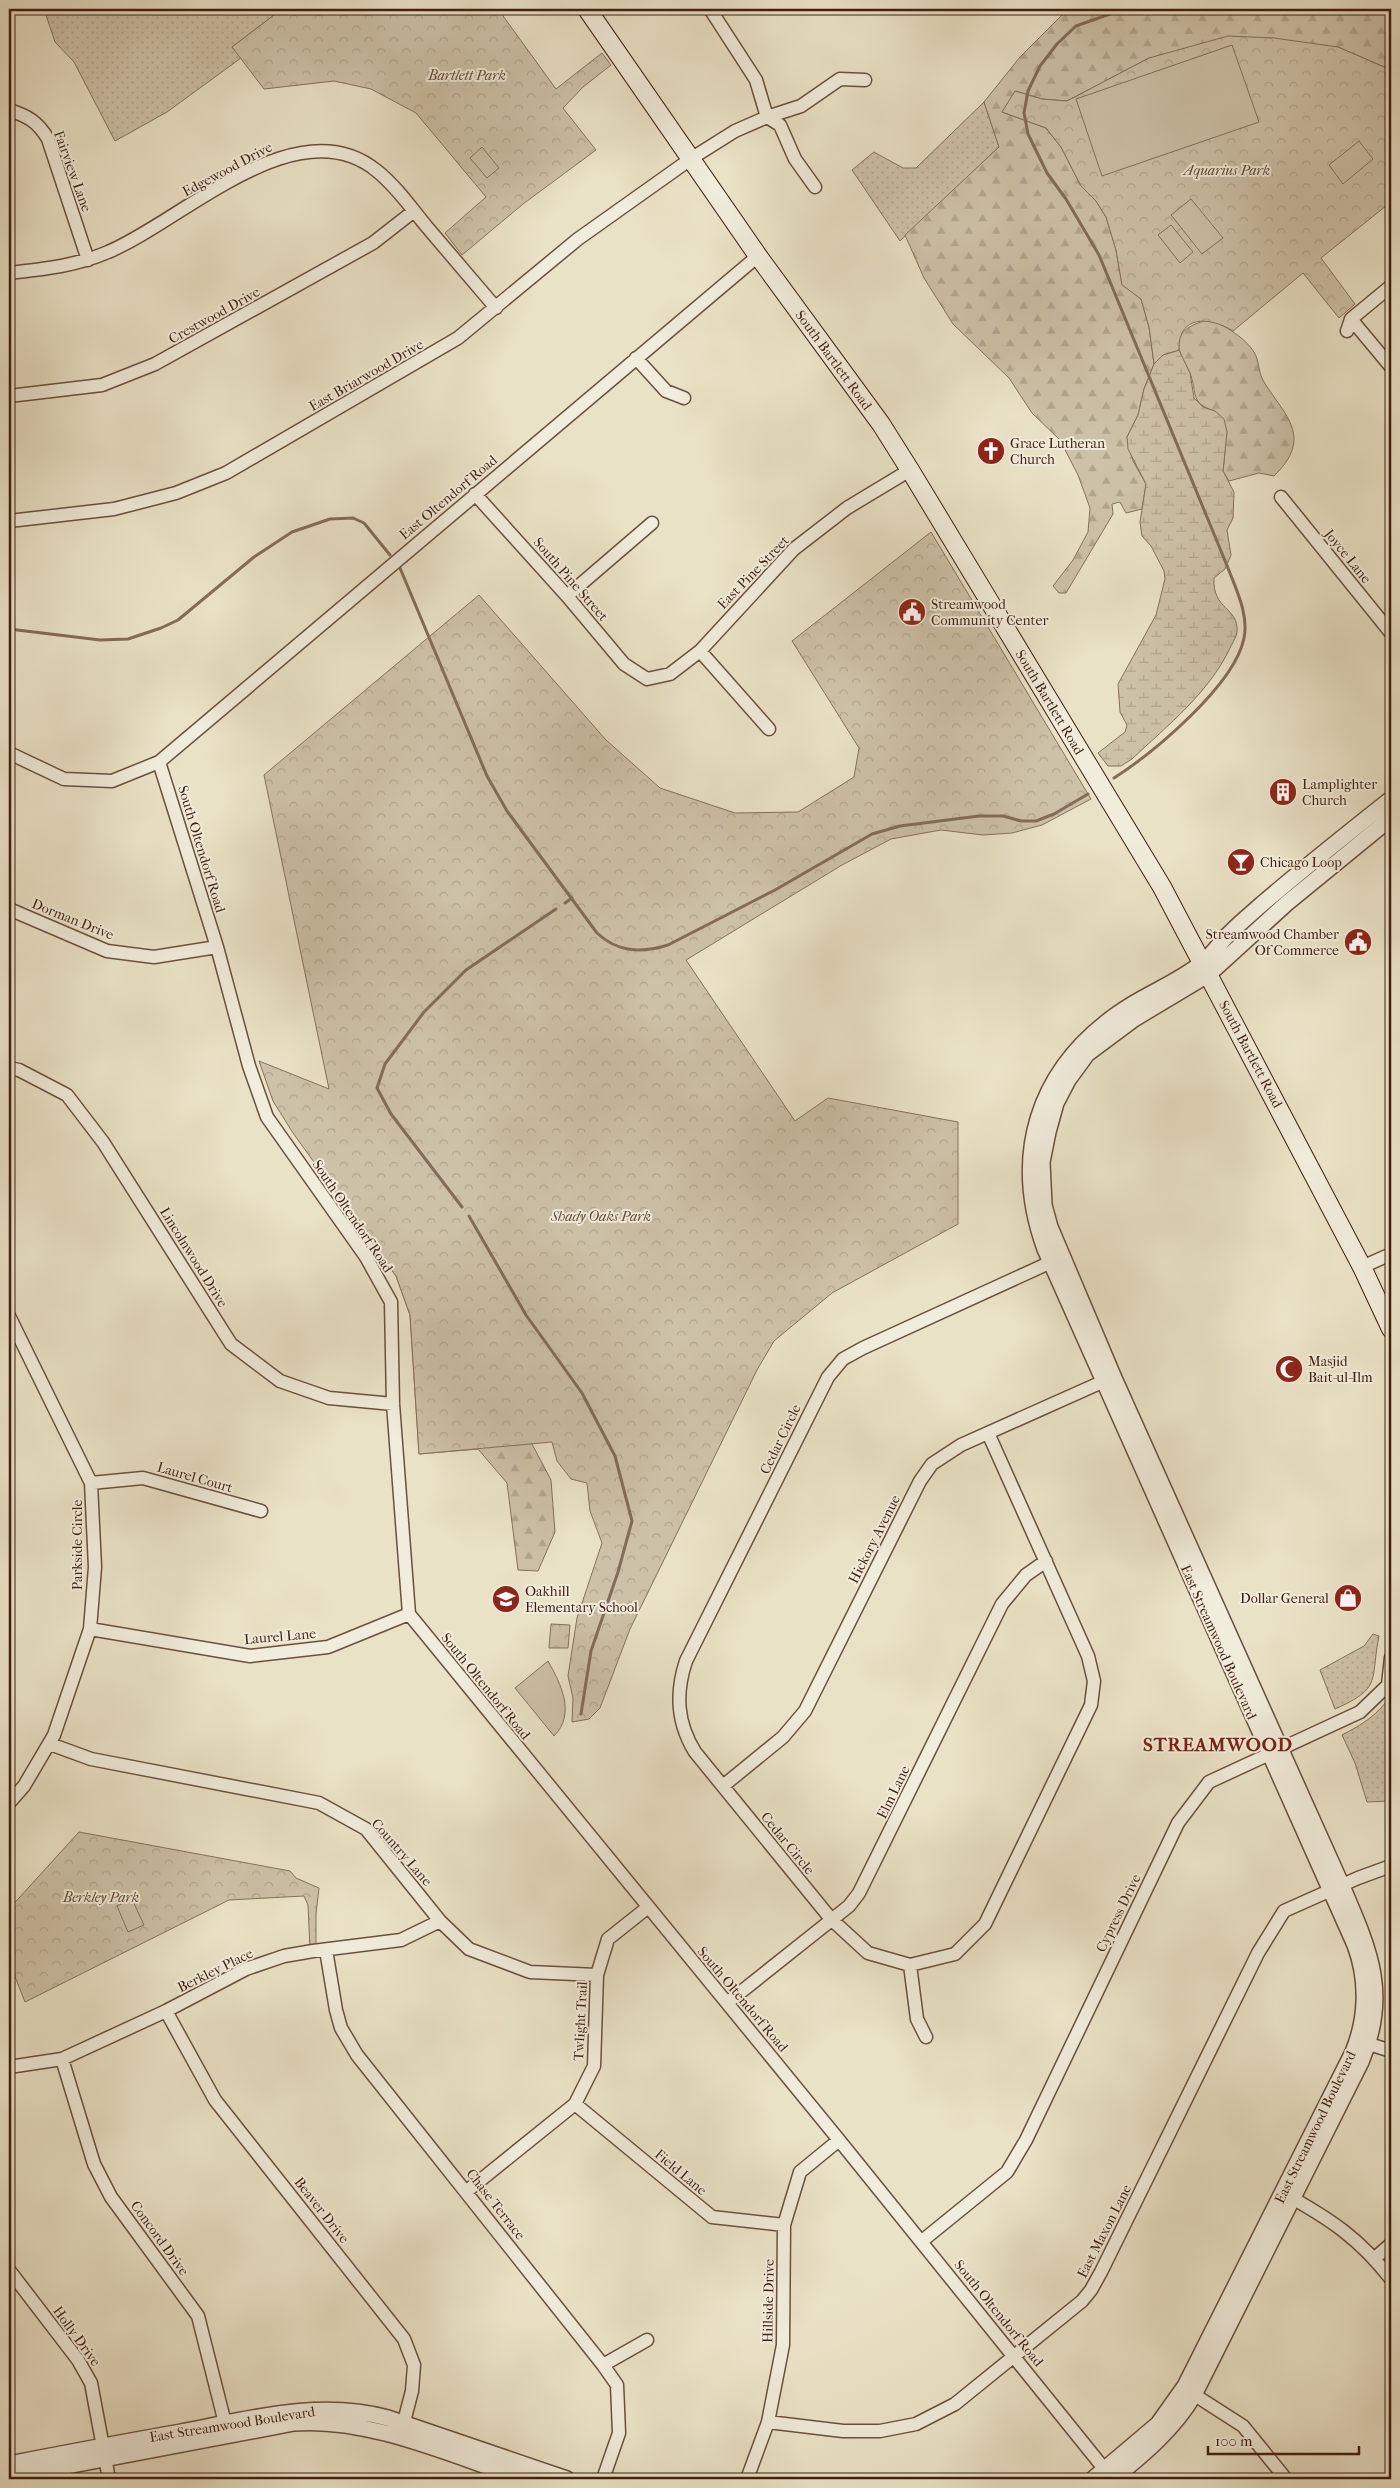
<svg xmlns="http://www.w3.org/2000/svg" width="1400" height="2488" font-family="'IM FELL French Canon',serif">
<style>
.grass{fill:url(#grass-dots);stroke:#86705c}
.forest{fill:url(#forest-firs);stroke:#86705c}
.wetland{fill:url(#wetland-marsh);stroke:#86705c}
.park{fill:url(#park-crowns);stroke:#86705c}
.pitch{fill:#cdc1a8;stroke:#86705c}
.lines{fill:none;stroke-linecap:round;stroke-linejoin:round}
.stream{stroke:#836c59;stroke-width:3}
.minor-casing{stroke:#6a503e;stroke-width:15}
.tertiary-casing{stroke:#6a503e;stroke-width:18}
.secondary-casing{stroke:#401f10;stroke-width:20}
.minor{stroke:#f1ecdb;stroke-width:12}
.tertiary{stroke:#f1ecdb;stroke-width:15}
.secondary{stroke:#f1ecdb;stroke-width:18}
.labels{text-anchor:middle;stroke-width:4;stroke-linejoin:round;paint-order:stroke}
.park-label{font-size:14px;font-style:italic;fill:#634836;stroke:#f1ecdb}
.street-label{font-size:14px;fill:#401f10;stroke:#f1ecdb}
.poi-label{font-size:14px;fill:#401f10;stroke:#f1ecdb;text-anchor:start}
.district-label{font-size:19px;font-weight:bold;letter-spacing:1px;fill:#7a1f14;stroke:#f1ecdb}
</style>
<defs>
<pattern id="grass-dots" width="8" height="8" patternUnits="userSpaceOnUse" patternTransform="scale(1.25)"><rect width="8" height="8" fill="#cdc1a8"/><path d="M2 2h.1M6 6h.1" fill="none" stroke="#b1a590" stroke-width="1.8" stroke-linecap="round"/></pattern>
<pattern id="forest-firs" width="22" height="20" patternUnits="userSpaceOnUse" patternTransform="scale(1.25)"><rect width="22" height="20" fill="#cdc1a8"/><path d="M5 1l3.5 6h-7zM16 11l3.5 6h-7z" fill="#b1a590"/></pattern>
<pattern id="wetland-marsh" width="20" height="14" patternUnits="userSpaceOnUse" patternTransform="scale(1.25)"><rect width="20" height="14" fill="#cdc1a8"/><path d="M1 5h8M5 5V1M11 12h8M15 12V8" fill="none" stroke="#b1a590"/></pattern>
<pattern id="park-crowns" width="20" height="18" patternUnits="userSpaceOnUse" patternTransform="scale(1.25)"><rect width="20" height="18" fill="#cdc1a8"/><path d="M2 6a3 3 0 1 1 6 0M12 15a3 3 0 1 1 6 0" fill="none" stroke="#b1a590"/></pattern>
</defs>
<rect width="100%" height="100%" fill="#eae2c7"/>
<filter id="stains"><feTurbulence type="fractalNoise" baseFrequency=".004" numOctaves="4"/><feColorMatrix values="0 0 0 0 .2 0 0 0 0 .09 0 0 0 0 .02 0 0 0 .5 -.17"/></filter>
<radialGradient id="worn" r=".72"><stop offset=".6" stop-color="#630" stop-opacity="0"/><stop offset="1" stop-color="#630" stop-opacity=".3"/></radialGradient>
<path class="grass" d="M 44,9 L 282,9 L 232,47 L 241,58 L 167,112 L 115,141 L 74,62 L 55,42 Z
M 984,102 L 999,147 L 900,241 L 852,170 L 874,152 L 903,168 L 916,168 Z
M 1373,1634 L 1379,1636 C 1370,1680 1383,1688 1335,1709 L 1320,1670 L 1364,1646 Z
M 1391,1695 L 1391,1801 L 1367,1802 L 1355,1763 L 1342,1735 C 1363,1724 1378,1715 1391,1695 Z"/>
<path class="forest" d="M 1068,9 L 1391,9 L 1391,70 L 1338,47 L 1149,58 L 1067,101 L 1042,99 L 1016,91 L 1002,112 L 1046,128 L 1061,147 L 1081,186 L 1096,201 L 1106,217 L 1116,250 L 1122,284 L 1141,299 L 1149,327 L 1154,364 L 1144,389 L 1138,415 L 1127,437 L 1133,461 L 1146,484 L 1142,509 L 1126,513 L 1120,502 L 1112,504 L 1113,514 L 1066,593 L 1059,593 L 1053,586 L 1073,560 L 1088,532 L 1090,508 L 1078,475 L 1060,440 L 1032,413 L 1009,378 L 953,324 L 924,278 L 905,235 L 999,147 L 984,102 L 1020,57 Z
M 1208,320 C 1224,324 1249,340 1256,356 C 1259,364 1259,374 1264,382 C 1285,416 1314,437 1274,476 L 1259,473 L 1229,481 L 1223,471 L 1227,432 L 1215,411 C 1189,403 1198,394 1190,373 C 1187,366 1182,360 1180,352 C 1173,332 1192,324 1208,320 Z
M 326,1178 L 532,1444 L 551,1480 L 555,1532 L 538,1571 L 518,1570 L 507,1483 L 478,1449 L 419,1454 L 410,1315 L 396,1276 Z"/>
<path class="wetland" d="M 1179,350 L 1190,373 L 1194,398 L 1203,407 L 1215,411 L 1224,419 L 1227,432 L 1223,471 L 1234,492 L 1233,518 L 1227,530 L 1231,555 L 1225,569 L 1214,578 C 1212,610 1239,607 1237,632 C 1237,636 1233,642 1231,646 C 1210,692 1168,725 1132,759 L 1121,766 L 1108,766 L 1098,753 L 1125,732 L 1127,725 L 1120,712 L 1118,684 L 1156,615 L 1165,579 L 1164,571 L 1151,546 L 1142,536 L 1140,522 L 1146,484 L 1128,449 L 1127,437 L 1138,415 L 1144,389 L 1154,364 L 1163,355 Z"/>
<path class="park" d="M 282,9 L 498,9 L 556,89 L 602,53 L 611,65 L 583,87 L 563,108 L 596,150 L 523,204 L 462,255 L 445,233 L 486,197 L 416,113 L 371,89 L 334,81 L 264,89 L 232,47 Z
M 1228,36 L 1274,38 L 1338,47 L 1391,70 L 1391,202 L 1321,258 L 1355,304 L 1339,318 L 1303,273 L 1233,331 C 1209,316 1178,315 1179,350 L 1163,355 L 1154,364 L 1149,327 L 1141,299 L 1122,285 L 1116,250 L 1106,217 L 1096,201 L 1081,186 L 1061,147 L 1046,128 L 1002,112 L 1015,91 L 1042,99 L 1067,101 L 1149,58 Z
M 931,532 L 1091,799 L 1042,825 L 1012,833 L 983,835 L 941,830 L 891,839 L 842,865 L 686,960 L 795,1121 L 828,1098 L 958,1122 L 958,1224 L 832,1293 L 774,1341 L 757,1370 L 630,1629 L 600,1708 L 589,1719 L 572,1722 L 573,1698 L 568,1676 L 577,1618 L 602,1543 L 590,1511 L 587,1483 L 571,1479 L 557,1461 L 552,1442 L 419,1454 L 410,1315 L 396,1276 L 293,1133 L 273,1101 L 259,1061 L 329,1089 L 264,775 L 479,595 L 606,740 L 660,788 L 735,813 L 798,812 L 854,777 L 859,748 L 792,641 Z
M 551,1624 L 570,1625 L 568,1648 L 549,1648 Z
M 79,1832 L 290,1871 L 296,1878 L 319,1888 L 316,1914 L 316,1948 L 310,1949 L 308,1905 L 304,1896 L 229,1900 L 25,2002 L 9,1961 L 9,1909 Z"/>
<path class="pitch" d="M 1232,45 L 1259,122 L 1102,176 L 1076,99 Z
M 1359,141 L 1373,159 L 1343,184 L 1329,165 Z
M 482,147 L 499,168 L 487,178 L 470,158 Z
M 1191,199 L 1223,238 L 1202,254 L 1171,215 Z
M 1171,225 L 1193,252 L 1180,263 L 1158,235 Z
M 548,1661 C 561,1684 576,1714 554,1736 L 515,1688 Z
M 132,1899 L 144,1925 L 128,1932 L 117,1906 Z"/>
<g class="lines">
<path class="stream" d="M 1138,9 L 1158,11 L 1186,9
M 400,568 L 487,776 L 507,811 L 597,933 C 618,953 642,953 668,945 L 775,890 L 872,834 L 900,826 L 979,816 L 1003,816 L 1021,821 L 1036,821 L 1054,814 L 1088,794
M 9,629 L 100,640 L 128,639 L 161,628 L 178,620 L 254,557 L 292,532 L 330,519 L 353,518 L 364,523 L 390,555
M 1114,778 C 1153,753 1235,685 1244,638 C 1249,615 1236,589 1228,568 L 1099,255 L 1066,199 L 1047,173 L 1028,134 L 1024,113 L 1028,91 L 1040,66 L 1057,44 L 1076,26 L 1124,9
M 565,903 L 572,898
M 462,1207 L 391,1114 L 377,1088 L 385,1064 L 424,1012 L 466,970 L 556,909
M 469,1216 L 526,1315 L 582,1393 L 615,1456 L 632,1521 L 618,1572 L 591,1651 L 581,1714"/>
<defs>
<path id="minor" d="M 710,9 L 756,80 L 767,117 L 780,125 L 795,159 L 815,187
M 9,110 C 28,116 38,122 48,139 L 88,260
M 9,273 C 43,269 76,266 108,252 C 181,222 297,105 377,171 C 396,186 412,209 427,227 C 450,254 473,281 496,308
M 1351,319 L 1391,367
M 1347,331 L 1351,319 L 1391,286
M 636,358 L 666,391 L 684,398
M 9,396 L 102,385 L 155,364 L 373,243 L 414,211
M 475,494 L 567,596 L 624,664 L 647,679 L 670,674 L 700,651 L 794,549 L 847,508 L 910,470
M 1281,497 L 1391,633
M 9,521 L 114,509 L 176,493 L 226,473 L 458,338 L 578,239 L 692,158 L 735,131 L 767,117 L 801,106 L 840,79 L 865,80
M 567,596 L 652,523
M 700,651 L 769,729
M 9,753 L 64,779 L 112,781 L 159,762 L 758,256
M 159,762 L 217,947 L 249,1066 L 267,1117 L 366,1257 L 391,1302 L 393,1404 L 409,1614 L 839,2140 L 1110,2476
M 9,909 L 107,951 L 154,957 L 217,947
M 9,1068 L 19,1070 L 67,1095 L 103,1142 L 231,1344 L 280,1381 L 329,1398 L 393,1404
M 1362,1267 L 1391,1254
M 9,1316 L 91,1483 L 95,1567 L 90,1629 L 54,1735 L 24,1786 L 9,1803
M 988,1433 L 1088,1656 L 1094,1681 L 1091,1705 L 985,1924 L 955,1954 L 910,1965 L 868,1953 L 831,1919 L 695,1752 C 677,1723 675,1694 686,1661 L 828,1377 L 843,1359 L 863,1348 L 1060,1258
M 91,1483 L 143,1478 L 261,1511
M 90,1629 L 250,1656 L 328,1647 L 409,1614
M 50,1744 L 91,1759 L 319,1803 L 366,1829 L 440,1921 L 469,1949 L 530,1972 L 597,1975
M 723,1786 L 783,1737 L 805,1711 L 920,1481 L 932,1464 L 961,1445 L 1111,1378
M 326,1950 L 336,2010 L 341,2028 L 357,2055 L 603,2365 L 617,2385 L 619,2433 L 603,2479
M 910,1965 L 917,2019 L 926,2037
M 727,2003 L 849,1906 L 859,1893 L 1002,1604 L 1026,1575 L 1046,1561
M 166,2011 L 215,2100 L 404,2339 L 414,2365 L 412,2391 L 401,2433
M 1360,2041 L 1391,2051
M 62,2059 L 94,2164 L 111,2197 L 198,2316 L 227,2431
M 9,2067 L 62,2059 L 166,2011 L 246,1969 L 284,1956 L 313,1951 L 401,1940 L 440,1921
M 575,2104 L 712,2217 L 784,2225
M 467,2191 L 575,2104 L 594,2066 L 597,1975 L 608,1939 L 647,1908
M 1285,2194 C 1330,2219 1359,2238 1391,2279
M 922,2241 L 1007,2172 L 1026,2140 L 1178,1823 L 1209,1782 L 1360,1712 L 1388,1685 L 1391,1657
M 1375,2258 L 1391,2244
M 9,2270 L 78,2360 L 91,2383 L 109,2479
M 603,2365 L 647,2340
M 1187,2390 L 1243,2426 L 1286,2479
M 768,2422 L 843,2431 L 880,2431 L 916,2424 L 955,2404 L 1082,2301 L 1091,2290 L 1101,2272 L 1258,1953 L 1284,1911 L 1358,1878 L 1391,1866
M 747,2479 L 768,2422 L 783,2345 L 784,2225 L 800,2172 L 839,2140"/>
<path id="tertiary" d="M 9,2464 C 66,2453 124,2442 181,2432 C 249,2419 319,2399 388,2418 L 567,2479
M 9,2477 L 294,2423 C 369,2417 453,2456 524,2479
M 1093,2479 L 1158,2424 L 1185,2386 L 1353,2052 C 1367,2018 1368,1980 1355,1945 L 1045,1249 C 1011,1155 1037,1070 1119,1013 C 1145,994 1178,983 1203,962 C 1213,954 1221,941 1231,932 C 1241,922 1252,913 1262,904 C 1304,868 1348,833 1391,799
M 1113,2479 C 1144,2454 1174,2429 1194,2395 L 1361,2062 C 1390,1993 1369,1949 1342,1886 L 1114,1378 L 1050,1227 L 1044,1205 L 1042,1162 L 1048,1132 L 1056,1103 L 1068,1080 L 1087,1054 L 1134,1019 L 1209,974 L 1287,903 L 1391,818"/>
<path id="secondary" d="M 587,9 L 758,256 L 881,424 L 910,470 L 1162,887 L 1362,1267 L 1391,1329"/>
</defs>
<use href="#minor" class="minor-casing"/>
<use href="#tertiary" class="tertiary-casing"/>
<use href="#secondary" class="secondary-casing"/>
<use href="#minor" class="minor"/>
<use href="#tertiary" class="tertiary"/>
<use href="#secondary" class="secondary"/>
</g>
<defs>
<symbol id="church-disc" viewBox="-11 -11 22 22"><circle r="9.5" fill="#8f2418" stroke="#f1ecdb"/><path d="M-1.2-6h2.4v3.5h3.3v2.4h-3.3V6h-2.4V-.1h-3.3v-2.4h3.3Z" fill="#fff"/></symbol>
<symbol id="civic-disc" viewBox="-11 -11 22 22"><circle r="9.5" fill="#8f2418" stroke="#f1ecdb"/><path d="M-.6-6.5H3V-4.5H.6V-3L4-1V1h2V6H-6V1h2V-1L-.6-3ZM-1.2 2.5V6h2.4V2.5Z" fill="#fff"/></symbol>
<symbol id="building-disc" viewBox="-11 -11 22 22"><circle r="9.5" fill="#8f2418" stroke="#f1ecdb"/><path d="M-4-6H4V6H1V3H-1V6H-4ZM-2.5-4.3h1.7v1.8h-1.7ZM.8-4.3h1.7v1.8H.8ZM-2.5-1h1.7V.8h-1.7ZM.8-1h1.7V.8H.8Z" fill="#fff"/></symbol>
<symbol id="bar-disc" viewBox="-11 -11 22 22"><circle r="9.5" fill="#8f2418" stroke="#f1ecdb"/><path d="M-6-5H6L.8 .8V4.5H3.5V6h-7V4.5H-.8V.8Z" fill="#fff"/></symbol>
<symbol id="mosque-disc" viewBox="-11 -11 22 22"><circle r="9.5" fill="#8f2418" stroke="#f1ecdb"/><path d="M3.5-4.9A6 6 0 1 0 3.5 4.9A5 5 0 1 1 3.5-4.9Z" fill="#fff"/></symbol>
<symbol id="shop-disc" viewBox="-11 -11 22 22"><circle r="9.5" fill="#8f2418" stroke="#f1ecdb"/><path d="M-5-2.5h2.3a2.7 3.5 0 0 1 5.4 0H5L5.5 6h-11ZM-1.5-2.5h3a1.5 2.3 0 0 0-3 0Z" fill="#fff"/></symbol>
<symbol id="school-disc" viewBox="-11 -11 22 22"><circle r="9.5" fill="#8f2418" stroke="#f1ecdb"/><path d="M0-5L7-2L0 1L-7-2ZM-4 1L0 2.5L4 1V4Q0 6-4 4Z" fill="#fff"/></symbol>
</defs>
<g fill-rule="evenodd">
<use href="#church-disc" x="975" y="435" width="32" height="32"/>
<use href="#civic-disc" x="896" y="596" width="32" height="32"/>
<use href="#building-disc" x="1267" y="776" width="32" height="32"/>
<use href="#bar-disc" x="1225" y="846" width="32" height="32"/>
<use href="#civic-disc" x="1342" y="926" width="32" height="32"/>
<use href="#mosque-disc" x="1273" y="1353" width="32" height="32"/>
<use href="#shop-disc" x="1332" y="1582" width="32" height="32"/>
<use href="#school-disc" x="490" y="1583" width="32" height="32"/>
</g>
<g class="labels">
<g class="park-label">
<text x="467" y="80">Bartlett Park</text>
<text x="1227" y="175">Aquarius Park</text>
<text x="601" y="1221">Shady Oaks Park</text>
<text x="101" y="1902">Berkley Park</text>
</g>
<g class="street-label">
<text transform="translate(227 169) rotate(-28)" y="5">Edgewood Drive</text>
<text transform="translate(73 171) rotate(70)" y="5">Fairview Lane</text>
<text transform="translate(214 315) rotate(-29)" y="5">Crestwood Drive</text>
<text transform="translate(834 360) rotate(54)" y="5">South Bartlett Road</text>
<text transform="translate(366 375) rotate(-30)" y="5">East Briarwood Drive</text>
<text transform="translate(448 497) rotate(-40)" y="5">East Oltendorf Road</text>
<text transform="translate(1348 556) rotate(51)" y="5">Joyce Lane</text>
<text transform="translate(753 572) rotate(-46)" y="5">East Pine Street</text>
<text transform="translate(571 579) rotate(49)" y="5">South Pine Street</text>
<text transform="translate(1050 702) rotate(59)" y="5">South Bartlett Road</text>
<text transform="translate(202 849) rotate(73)" y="5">South Oltendorf Road</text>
<text transform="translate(73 919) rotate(22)" y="5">Dorman Drive</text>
<text transform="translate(1251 1054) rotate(62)" y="5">South Bartlett Road</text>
<text transform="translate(353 1216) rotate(56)" y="5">South Oltendorf Road</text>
<text transform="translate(194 1257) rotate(58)" y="5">Lincolnwood Drive</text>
<text transform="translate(780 1439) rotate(-64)" y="5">Cedar Circle</text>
<text transform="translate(195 1477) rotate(16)" y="5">Laurel Court</text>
<text transform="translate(874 1539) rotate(-63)" y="5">Hickory Avenue</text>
<text transform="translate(77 1545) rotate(-90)" y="5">Parkside Circle</text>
<text transform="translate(280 1636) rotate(-5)" y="5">Laurel Lane</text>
<text transform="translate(1219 1642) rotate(66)" y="5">East Streamwood Boulevard</text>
<text transform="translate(486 1686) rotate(51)" y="5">South Oltendorf Road</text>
<text transform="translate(893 1792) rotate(-64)" y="5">Elm Lane</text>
<text transform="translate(788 1843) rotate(51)" y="5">Cedar Circle</text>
<text transform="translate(402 1852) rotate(49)" y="5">Country Lane</text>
<text transform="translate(1118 1913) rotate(-64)" y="5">Cypress Drive</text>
<text transform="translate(215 1970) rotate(-26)" y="5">Berkley Place</text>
<text transform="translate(743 1999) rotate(50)" y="5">South Oltendorf Road</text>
<text transform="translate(580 2021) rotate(-87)" y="5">Twlight Trail</text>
<text transform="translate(1315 2127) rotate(-64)" y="5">East Streamwood Boulevard</text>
<text transform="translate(681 2172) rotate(40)" y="5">Field Lane</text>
<text transform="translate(496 2204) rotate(52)" y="5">Chase Terrace</text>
<text transform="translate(322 2210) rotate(52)" y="5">Beaver Drive</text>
<text transform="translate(1104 2231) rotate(-63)" y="5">East Maxon Lane</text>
<text transform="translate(160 2238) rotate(54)" y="5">Concord Drive</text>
<text transform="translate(768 2301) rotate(-89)" y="5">Hillside Drive</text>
<text transform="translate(999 2313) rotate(51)" y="5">South Oltendorf Road</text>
<text transform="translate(77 2336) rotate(54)" y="5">Holly Drive</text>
<text transform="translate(232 2424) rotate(-9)" y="5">East Streamwood Boulevard</text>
</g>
<g class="poi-label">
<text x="1010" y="448">Grace Lutheran<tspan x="1010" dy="16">Church</tspan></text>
<text x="931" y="609">Streamwood<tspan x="931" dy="16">Community Center</tspan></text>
<text x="1302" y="789">Lamplighter<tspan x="1302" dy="16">Church</tspan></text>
<text x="1260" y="867">Chicago Loop</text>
<text x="1339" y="939" text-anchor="end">Streamwood Chamber<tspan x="1339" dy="16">Of Commerce</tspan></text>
<text x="1308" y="1366">Masjid<tspan x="1308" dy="16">Bait-ul-Ilm</tspan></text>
<text x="525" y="1596">Oakhill<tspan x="525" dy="16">Elementary School</tspan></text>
<text x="1329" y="1603" text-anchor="end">Dollar General</text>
</g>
<g class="district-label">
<text x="1218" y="1751">STREAMWOOD</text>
</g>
</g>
<rect width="1400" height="2488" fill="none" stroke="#eae2c7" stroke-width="30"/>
<rect x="10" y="10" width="1380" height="2468" fill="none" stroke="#401f10" stroke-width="2.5"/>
<rect x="15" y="15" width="1370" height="2458" fill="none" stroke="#401f10"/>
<path d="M1208 2446v8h151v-8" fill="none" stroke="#401f10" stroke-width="2.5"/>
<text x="1215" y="2446" font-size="15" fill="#401f10" stroke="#f1ecdb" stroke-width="4" paint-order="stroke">100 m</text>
<rect width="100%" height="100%" filter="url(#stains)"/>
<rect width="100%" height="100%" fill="url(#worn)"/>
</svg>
